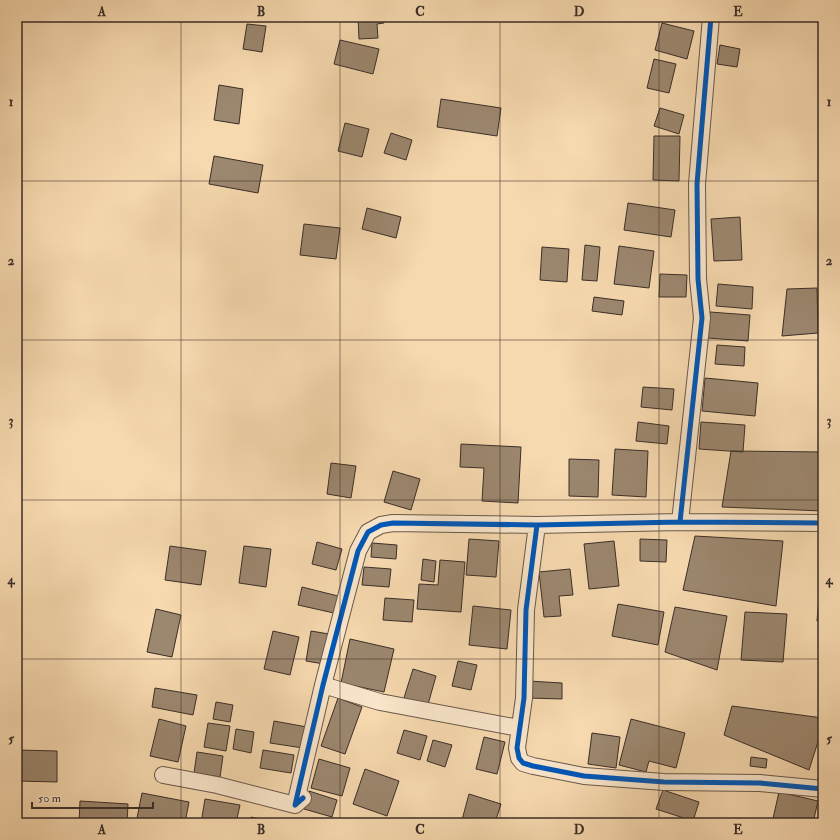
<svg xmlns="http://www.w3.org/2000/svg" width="840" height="840" font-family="'IM FELL Double Pica',serif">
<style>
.building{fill:#9c876f;stroke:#3a2e29}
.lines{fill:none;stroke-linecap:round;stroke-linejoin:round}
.minor-casing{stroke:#69594a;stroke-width:18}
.minor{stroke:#fae6cb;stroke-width:16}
.cycleway-casing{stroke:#fae6cb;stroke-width:8}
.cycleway{stroke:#0057b8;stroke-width:5}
.grid{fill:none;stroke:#3a2e29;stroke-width:1;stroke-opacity:0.55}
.neatline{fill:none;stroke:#3a2e29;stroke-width:1.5}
.grid-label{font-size:13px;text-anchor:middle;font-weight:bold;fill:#3a2e29}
</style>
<rect width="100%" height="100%" fill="#f7d9af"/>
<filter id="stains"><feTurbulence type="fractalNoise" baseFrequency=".005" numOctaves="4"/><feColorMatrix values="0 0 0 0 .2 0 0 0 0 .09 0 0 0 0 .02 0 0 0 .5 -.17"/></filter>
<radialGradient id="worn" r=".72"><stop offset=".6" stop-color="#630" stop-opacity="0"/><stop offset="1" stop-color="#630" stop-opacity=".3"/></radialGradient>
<path class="building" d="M 358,17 L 384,17 L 384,23 L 377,24 L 378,38 L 359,39 Z
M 662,23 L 694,31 L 687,59 L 655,50 Z
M 247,24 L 266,26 L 262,52 L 243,49 Z
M 340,40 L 379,49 L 373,74 L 334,64 Z
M 720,45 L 740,49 L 737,67 L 717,64 Z
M 654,59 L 676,64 L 669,93 L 647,88 Z
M 219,85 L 243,89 L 239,124 L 214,120 Z
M 441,99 L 501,108 L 497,136 L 437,127 Z
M 660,108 L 684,115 L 679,134 L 654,126 Z
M 345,123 L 369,129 L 362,157 L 338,151 Z
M 391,133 L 412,140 L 406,160 L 384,153 Z
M 654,136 L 680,136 L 679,181 L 653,180 Z
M 214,156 L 263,165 L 258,193 L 209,184 Z
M 628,203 L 675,210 L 671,237 L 624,230 Z
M 367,208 L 401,217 L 396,238 L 362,229 Z
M 740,217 L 742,260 L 714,261 L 711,219 Z
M 304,224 L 340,228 L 336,259 L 300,255 Z
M 585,245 L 600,247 L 597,281 L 582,280 Z
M 619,246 L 654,251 L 649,288 L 614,284 Z
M 542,247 L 569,249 L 567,282 L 540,280 Z
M 660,274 L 687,275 L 686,297 L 659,297 Z
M 718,284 L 753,287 L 752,309 L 716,306 Z
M 817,288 L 818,333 L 782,336 L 787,289 Z
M 594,297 L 624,301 L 622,315 L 592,311 Z
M 710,312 L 750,315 L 748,341 L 708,338 Z
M 717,345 L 745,347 L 744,366 L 715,364 Z
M 705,378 L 758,383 L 755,416 L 702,411 Z
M 643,387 L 674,389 L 672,410 L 641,407 Z
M 638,422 L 669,426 L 667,444 L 636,441 Z
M 701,422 L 745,425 L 743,452 L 699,449 Z
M 461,444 L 521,447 L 518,503 L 482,501 L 484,468 L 460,467 Z
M 615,449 L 648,451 L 646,497 L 612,495 Z
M 731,451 L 823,452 L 823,511 L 722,507 Z
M 569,459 L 599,460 L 598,497 L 569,496 Z
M 331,463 L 356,466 L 351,498 L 327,494 Z
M 393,471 L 420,479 L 411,510 L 384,502 Z
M 695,536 L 783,541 L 776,606 L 683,590 Z
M 469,539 L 499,541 L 496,577 L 466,575 Z
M 640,539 L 667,540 L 666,562 L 640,561 Z
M 614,541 L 619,586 L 589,589 L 584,544 Z
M 317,542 L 342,549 L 336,570 L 312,564 Z
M 372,543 L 397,545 L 396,559 L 371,557 Z
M 170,546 L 206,551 L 201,585 L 165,580 Z
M 244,546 L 271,549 L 266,587 L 239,583 Z
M 823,549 L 823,621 L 817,621 Z
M 423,559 L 436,561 L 434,582 L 421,580 Z
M 440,560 L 465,562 L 461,612 L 417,609 L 419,584 L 438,585 Z
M 364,567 L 391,569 L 389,587 L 362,585 Z
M 570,569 L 573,595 L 559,596 L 561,616 L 544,617 L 539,572 Z
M 302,587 L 338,596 L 334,613 L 298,605 Z
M 385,598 L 414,600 L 412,622 L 383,620 Z
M 618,604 L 664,612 L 658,645 L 612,636 Z
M 473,606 L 511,610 L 507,649 L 469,645 Z
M 675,607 L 727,616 L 717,670 L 665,652 Z
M 156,609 L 181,615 L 172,657 L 147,652 Z
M 745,612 L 787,614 L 783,662 L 741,660 Z
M 273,631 L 299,637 L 290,675 L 264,669 Z
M 311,631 L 329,634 L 324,664 L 306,661 Z
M 350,639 L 394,649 L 384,692 L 341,683 Z
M 458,661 L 477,665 L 471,690 L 452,686 Z
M 413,669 L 436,676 L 427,708 L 403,701 Z
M 528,681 L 562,683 L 562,699 L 528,698 Z
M 155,688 L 197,695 L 193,715 L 152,707 Z
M 338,698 L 362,707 L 345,754 L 321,746 Z
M 216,702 L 233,705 L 230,722 L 213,719 Z
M 732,706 L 823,718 L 823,726 L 809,770 L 724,735 Z
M 159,719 L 186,726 L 178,762 L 150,756 Z
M 631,719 L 685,733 L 676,768 L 649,761 L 646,772 L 619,765 Z
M 274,721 L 307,727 L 303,748 L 270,743 Z
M 208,723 L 230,726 L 226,751 L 204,747 Z
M 236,729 L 254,732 L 251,753 L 233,749 Z
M 404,730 L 427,736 L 420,760 L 397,753 Z
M 592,733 L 620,737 L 616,768 L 588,764 Z
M 484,737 L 505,742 L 497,774 L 476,769 Z
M 433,740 L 452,745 L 445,767 L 427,761 Z
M 823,748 L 823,768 L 818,766 Z
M 17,750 L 57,751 L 57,782 L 17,781 Z
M 263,750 L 294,755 L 291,773 L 260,768 Z
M 197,752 L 223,756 L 220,777 L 194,773 Z
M 751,757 L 767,759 L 766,768 L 750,766 Z
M 319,759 L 350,768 L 342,796 L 311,788 Z
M 365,769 L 399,781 L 387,816 L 353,804 Z
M 663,790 L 699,802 L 693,821 L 656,809 Z
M 309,791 L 337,800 L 332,817 L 304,809 Z
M 779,792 L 818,801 L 813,823 L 772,823 Z
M 142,793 L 189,802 L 185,823 L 136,823 Z
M 469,794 L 501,804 L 495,823 L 472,823 L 462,820 Z
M 205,799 L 240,805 L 236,823 L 201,823 Z
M 80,801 L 128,804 L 127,823 L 79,823 Z
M 251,817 L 275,823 L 250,823 Z"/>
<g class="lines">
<defs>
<path id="minor" d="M 711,17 L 697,184 L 698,279 L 702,318 L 680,522 L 823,523
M 537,525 L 526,610 L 524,698 L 517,748 L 519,758 L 523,763 L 533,766 L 584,776 L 664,782 L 760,783 L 823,789
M 323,685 L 380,702 L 519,728
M 163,775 L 217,785 L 295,805
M 303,798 L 295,805 L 323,685 L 358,551 L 368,532 L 381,525 L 393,523 L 537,525 L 680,522"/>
</defs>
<use href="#minor" class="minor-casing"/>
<use href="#minor" class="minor"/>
<defs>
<path id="cycleway" d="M 711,17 L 697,184 L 698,279 L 702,318 L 680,522 L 823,523
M 537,525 L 526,610 L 524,698 L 517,748 L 519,758 L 523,763 L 533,766 L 584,776 L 664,782 L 760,783 L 823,789
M 303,798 L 295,805 L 323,685 L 358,551 L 368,532 L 381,525 L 393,523 L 537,525 L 680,522"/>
</defs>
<use href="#cycleway" class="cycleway-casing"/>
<use href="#cycleway" class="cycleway"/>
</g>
<path class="grid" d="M 181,17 L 181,823M 340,17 L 340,823M 500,17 L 500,823M 659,17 L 659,823M 17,181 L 823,181M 17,340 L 823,340M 17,500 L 823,500M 17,659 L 823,659"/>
<rect width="840" height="840" fill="none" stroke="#f7d9af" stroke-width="44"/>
<path d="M32 802v6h121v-6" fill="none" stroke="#3a2e29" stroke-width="2"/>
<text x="38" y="802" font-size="12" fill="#3a2e29" stroke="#fae6cb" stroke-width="3" paint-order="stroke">50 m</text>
<rect x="22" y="22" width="796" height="796" class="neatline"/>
<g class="grid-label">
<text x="102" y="16">A</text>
<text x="261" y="16">B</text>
<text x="420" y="16">C</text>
<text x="579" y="16">D</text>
<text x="738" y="16">E</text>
<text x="11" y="106">1</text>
<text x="829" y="106">1</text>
<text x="11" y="265">2</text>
<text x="829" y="265">2</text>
<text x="11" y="425">3</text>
<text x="829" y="425">3</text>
<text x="11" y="584">4</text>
<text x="829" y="584">4</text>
<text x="11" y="743">5</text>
<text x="829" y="743">5</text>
<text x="102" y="834">A</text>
<text x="261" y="834">B</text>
<text x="420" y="834">C</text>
<text x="579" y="834">D</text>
<text x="738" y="834">E</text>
</g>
<rect width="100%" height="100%" filter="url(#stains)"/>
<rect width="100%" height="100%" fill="url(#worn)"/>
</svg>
